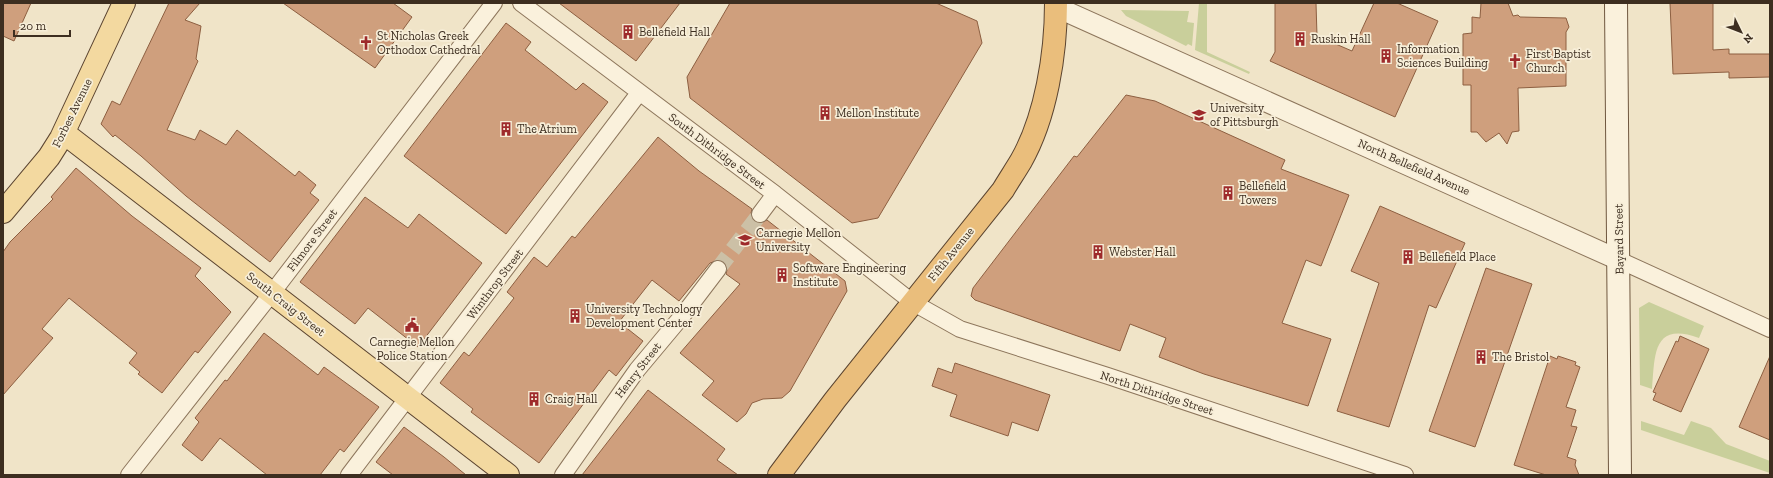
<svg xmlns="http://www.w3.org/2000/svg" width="1773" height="478" font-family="'Zilla Slab',serif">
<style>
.green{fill:#c9cf9b}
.building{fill:#cf9f7d;stroke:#8d5f41}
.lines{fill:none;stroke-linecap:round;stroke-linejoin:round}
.minor-tunnel{stroke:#ccc0a6;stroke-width:16;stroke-dasharray:16 8;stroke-linecap:butt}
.minor-casing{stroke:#8d765c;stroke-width:18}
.tertiary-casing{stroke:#8d765c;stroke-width:22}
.secondary-casing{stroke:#6f573f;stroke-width:24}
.primary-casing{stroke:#5b4430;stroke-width:24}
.trunk-casing{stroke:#5b4430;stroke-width:24}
.minor{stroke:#faf1dc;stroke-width:16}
.tertiary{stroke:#faf1dc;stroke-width:20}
.secondary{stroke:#faf1dc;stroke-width:22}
.primary{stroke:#f3d9a0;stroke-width:22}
.trunk{stroke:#eabe7c;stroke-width:22}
.labels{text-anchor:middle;stroke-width:3.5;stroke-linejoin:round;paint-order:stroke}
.poi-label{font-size:12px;fill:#3d2e20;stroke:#f7eed8;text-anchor:start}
.street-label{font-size:12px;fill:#3d2e20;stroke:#f7eed8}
</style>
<rect width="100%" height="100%" fill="#f0e4c8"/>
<path class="green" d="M 1199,3 L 1207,3 L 1207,52 L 1250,72 L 1249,74 L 1195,50 Z
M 1121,10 L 1189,11 L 1187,22 L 1194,23 L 1192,46 L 1188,44 L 1186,46 L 1126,16 Z
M 1649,302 L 1704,326 L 1699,338 C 1652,321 1655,356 1652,389 L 1640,385 L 1639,308 Z
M 1641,421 L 1684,435 L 1691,421 L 1711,428 L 1726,444 L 1770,461 L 1770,473 L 1641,430 Z"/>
<path class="building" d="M 3,3 L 31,3 L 14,41 L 3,36 Z
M 169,3 L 200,3 L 185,20 L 201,26 L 196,59 L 198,61 L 167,130 L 195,140 L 200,130 L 226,145 L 237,130 L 295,176 L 299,171 L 316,185 L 310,193 L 319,200 L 270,262 L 186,196 L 141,156 L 115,135 L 113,137 L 101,124 L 112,101 L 120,105 Z
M 283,3 L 393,3 L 412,17 L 375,68 Z
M 559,3 L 680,3 L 636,61 Z
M 730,3 L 936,3 L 977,21 L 982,43 L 878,218 L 852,223 L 690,98 L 687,77 Z
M 1275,3 L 1316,3 L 1317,36 L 1352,51 L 1374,3 L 1397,3 L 1438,21 L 1395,117 L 1270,61 L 1275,52 Z
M 1481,3 L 1508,3 L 1513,16 L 1518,15 L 1520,17 L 1566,18 L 1569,27 L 1566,32 L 1566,86 L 1518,88 L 1519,131 L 1512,132 L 1507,144 L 1499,133 L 1486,142 L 1477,132 L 1471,132 L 1471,85 L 1463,85 L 1463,34 L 1472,33 L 1472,17 L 1480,18 Z
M 1670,3 L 1713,3 L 1713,50 L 1729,49 L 1729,54 L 1770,54 L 1770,77 L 1729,78 L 1729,72 L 1673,74 Z
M 506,23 L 531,42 L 525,50 L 576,90 L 583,83 L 608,102 L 506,234 L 404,156 Z
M 1126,95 L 1155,101 L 1285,160 L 1281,169 L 1349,195 L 1321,266 L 1306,260 L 1282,323 L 1331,339 L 1308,406 L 1204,374 L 1159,357 L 1166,338 L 1130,324 L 1120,351 L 975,300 L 971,296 L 973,288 L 1074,156 L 1077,157 Z
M 658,137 L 699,171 L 752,209 L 751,213 L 754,221 L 759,223 L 767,220 L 845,281 L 847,291 L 790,391 L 782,398 L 763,399 L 752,403 L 746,414 L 737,422 L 702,395 L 714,381 L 680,353 L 740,284 L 726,274 L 727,270 L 727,265 L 723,261 L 719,260 L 710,263 L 679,301 L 652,280 L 619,322 L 643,341 L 616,376 L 609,370 L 539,463 L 471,412 L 473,409 L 440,383 L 464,352 L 469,356 L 514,298 L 507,292 L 534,257 L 547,267 L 572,236 L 575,238 Z
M 76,168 L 132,216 L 201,268 L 195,276 L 231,312 L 198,353 L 195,351 L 162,393 L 138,374 L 140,372 L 129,363 L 137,353 L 69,298 L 42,329 L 53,338 L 3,395 L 3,252 L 10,242 L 53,199 L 51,197 Z
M 365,197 L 408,228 L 419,214 L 482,263 L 418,347 L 368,308 L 355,324 L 300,282 Z
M 1380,206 L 1465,243 L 1436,308 L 1429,305 L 1389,427 L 1337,411 L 1379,283 L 1351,271 Z
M 1486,268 L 1532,284 L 1475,447 L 1429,431 Z
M 264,333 L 318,375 L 324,367 L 379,407 L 344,452 L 340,449 L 320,475 L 267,475 L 220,438 L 202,461 L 182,445 L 199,422 L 195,418 L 225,380 L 227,381 Z
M 1680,336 L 1709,349 L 1681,412 L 1653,400 L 1656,393 L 1653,392 L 1676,341 L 1678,342 Z
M 1550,356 L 1557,359 L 1558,356 L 1576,362 L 1575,365 L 1580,367 L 1566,407 L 1576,410 L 1571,426 L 1577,427 L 1567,457 L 1576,460 L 1575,465 L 1579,475 L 1546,475 L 1514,465 Z
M 1770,356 L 1770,440 L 1739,427 Z
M 955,363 L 1050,395 L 1038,431 L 1012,422 L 1008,436 L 950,416 L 957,395 L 932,386 L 938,368 L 952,373 Z
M 648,390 L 725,449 L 717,460 L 738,475 L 582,475 Z
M 404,427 L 444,457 L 466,475 L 393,475 L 376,462 Z"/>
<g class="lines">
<path class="minor-tunnel" d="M 718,269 L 760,214"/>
<defs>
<path id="minor" d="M 521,3 L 775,194 L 912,302 L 960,329 L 1108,376 L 1405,475
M 760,214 L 775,194
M 1619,260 L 1770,329
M 129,475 L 272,293 L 494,3
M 349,475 L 639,93
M 563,475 L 637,370 L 683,315 L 718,269"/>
<path id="tertiary" d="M 1056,7 L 1619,260"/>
<path id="secondary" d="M 1616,3 L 1620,475"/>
<path id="primary" d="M 64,133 L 508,475
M 3,212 L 49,157 L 61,138 L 124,3"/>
<path id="trunk" d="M 779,475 L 835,400 L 1003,190 C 1009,180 1015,171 1021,161 C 1046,117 1056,54 1056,3"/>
</defs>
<use href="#minor" class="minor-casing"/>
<use href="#tertiary" class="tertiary-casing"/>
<use href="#secondary" class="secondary-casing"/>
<use href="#primary" class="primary-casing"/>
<use href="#trunk" class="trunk-casing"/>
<use href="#minor" class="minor"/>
<use href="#tertiary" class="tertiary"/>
<use href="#secondary" class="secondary"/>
<use href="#primary" class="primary"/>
<use href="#trunk" class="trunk"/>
</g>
<defs>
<symbol id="building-bare" viewBox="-9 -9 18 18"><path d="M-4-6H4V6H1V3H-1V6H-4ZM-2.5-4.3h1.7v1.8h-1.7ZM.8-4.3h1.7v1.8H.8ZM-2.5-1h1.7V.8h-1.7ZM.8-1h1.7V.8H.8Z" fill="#9e2a2b" stroke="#f7eed8" stroke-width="2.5" paint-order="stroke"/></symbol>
<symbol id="church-bare" viewBox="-9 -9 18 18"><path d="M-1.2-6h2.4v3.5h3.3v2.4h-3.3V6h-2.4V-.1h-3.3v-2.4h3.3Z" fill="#9e2a2b" stroke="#f7eed8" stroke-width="2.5" paint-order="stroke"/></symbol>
<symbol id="university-bare" viewBox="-9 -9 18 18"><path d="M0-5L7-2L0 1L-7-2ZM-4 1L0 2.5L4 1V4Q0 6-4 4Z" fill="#9e2a2b" stroke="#f7eed8" stroke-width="2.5" paint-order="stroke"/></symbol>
<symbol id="civic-bare" viewBox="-9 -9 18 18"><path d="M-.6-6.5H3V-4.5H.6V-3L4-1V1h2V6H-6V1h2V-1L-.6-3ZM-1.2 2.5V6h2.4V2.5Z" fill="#9e2a2b" stroke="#f7eed8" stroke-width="2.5" paint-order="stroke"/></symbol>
</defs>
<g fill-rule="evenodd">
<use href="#building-bare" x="618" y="22" width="20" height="20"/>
<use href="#building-bare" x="1290" y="29" width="20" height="20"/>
<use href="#church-bare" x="356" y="33" width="20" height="20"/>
<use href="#building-bare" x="1376" y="46" width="20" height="20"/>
<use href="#church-bare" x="1505" y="51" width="20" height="20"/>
<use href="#building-bare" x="815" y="103" width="20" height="20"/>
<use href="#university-bare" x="1189" y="105" width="20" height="20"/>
<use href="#building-bare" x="496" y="119" width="20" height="20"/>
<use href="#building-bare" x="1218" y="183" width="20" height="20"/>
<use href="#university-bare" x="735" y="230" width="20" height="20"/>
<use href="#building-bare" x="1088" y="242" width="20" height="20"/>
<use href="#building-bare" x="1398" y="247" width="20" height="20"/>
<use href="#building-bare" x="772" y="265" width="20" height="20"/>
<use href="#building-bare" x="565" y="306" width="20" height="20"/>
<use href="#civic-bare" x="402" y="315" width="20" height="20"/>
<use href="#building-bare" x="1471" y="347" width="20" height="20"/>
<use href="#building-bare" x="524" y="389" width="20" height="20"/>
</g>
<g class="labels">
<g class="poi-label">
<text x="639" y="36">Bellefield Hall</text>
<text x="377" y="40">St Nicholas Greek<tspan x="377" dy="14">Orthodox Cathedral</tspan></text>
<text x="1311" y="43">Ruskin Hall</text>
<text x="1397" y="53">Information<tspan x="1397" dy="14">Sciences Building</tspan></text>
<text x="1526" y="58">First Baptist<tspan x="1526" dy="14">Church</tspan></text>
<text x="1210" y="112">University<tspan x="1210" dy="14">of Pittsburgh</tspan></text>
<text x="836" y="117">Mellon Institute</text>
<text x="517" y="133">The Atrium</text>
<text x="1239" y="190">Bellefield<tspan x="1239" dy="14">Towers</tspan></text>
<text x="756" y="237">Carnegie Mellon<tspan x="756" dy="14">University</tspan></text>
<text x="1109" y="256">Webster Hall</text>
<text x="1419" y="261">Bellefield Place</text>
<text x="793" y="272">Software Engineering<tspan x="793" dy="14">Institute</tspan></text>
<text x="586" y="313">University Technology<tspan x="586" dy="14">Development Center</tspan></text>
<text x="412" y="346" text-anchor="middle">Carnegie Mellon<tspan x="412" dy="14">Police Station</tspan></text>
<text x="1492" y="361">The Bristol</text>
<text x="545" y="403">Craig Hall</text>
</g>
<g class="street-label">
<text transform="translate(72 113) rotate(-64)" y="4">Forbes Avenue</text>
<text transform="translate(717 151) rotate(37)" y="4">South Dithridge Street</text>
<text transform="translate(1414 167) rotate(24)" y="4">North Bellefield Avenue</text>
<text transform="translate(1619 239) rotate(-91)" y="4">Bayard Street</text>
<text transform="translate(312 240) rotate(-53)" y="4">Filmore Street</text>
<text transform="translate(951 254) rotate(-51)" y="4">Fifth Avenue</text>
<text transform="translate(495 284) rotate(-53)" y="4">Winthrop Street</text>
<text transform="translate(286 304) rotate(38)" y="4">South Craig Street</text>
<text transform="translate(638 370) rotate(-52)" y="4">Henry Street</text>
<text transform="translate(1157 393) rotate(18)" y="4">North Dithridge Street</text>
</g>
</g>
<rect width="1773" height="478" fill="none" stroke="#3d2e20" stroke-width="8"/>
<g transform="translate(1741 32) rotate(133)" stroke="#f7eed8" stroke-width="3" paint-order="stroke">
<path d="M0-3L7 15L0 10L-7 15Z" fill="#3d2e20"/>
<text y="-6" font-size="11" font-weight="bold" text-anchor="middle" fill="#3d2e20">N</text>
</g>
<path d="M14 30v6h56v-6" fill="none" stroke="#3d2e20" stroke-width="2"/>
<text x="20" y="30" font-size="12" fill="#3d2e20" stroke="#f7eed8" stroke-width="3" paint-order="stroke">20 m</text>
</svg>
